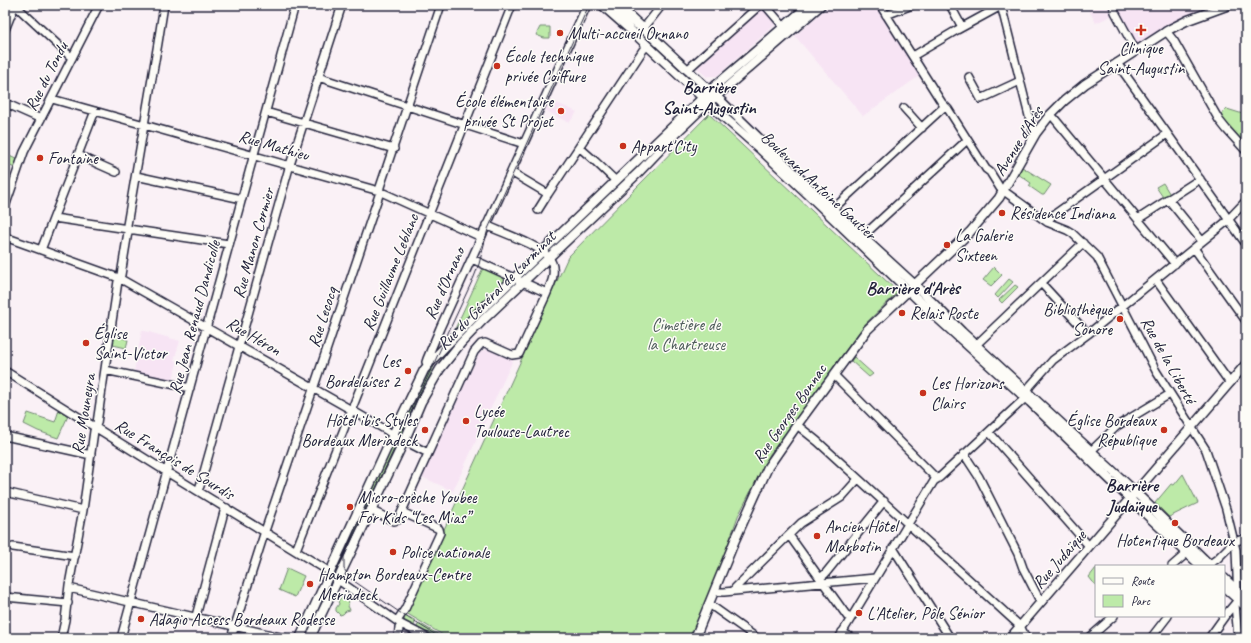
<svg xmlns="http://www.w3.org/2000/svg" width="1251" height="643" font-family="Caveat,sans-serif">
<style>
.built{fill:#f7e4f4}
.green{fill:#bdeaa8;stroke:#708672}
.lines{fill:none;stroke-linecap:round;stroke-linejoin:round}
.minor-casing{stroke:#22223b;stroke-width:10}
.major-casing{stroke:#22223b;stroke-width:11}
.minor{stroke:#fdfcf7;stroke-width:7}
.major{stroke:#fdfcf7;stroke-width:8}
.tram{stroke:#22223b;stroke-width:1}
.poi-dot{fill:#c8321e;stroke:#fdfcf7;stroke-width:1.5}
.labels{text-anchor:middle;stroke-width:3;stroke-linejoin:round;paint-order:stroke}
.poi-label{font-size:17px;fill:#22223b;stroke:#fdfcf7;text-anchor:start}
.street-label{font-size:17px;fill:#22223b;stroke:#fdfcf7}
.park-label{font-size:17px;fill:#505e5c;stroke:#fdfcf7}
.neighbourhood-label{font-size:18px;font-weight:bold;fill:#22223b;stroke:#fdfcf7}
</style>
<rect width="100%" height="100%" fill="#faf1f6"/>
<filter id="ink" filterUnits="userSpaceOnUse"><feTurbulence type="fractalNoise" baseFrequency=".025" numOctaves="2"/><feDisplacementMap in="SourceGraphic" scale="8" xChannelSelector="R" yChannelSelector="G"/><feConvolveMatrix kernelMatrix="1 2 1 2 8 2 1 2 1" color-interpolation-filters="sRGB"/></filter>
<g filter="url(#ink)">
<path class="built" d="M 830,5 L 876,5 L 922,74 L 863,116 L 795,36 Z
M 1086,5 L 1217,5 L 1168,25 L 1131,50 L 1113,15 L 1096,23 Z
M 761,8 L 763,9 L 775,23 L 775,25 L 717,76 L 708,76 L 707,77 L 698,69 L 698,64 Z
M 550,100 L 577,112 L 569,123 L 545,110 Z
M 142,330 L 180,341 L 174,360 L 177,362 L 173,380 L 134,372 Z
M 487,349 L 513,360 L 453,491 L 422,477 L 480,352 Z"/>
<path class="green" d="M 540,27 L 550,27 L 550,38 L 544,38 L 536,35 Z
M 1227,109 L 1246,115 L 1246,145 L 1245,146 L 1220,115 Z
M 709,114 L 897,291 L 897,293 L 865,324 L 770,454 L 738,516 L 721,564 L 690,638 L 448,638 L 406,613 L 568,257 Z
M 5,154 L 18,160 L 15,168 L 5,164 Z
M 1022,167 L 1051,185 L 1044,195 L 1042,195 L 1029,186 L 1031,183 L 1018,174 Z
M 1163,183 L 1171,196 L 1165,200 L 1156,187 Z
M 994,267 L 1002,275 L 991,286 L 983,280 Z
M 483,268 L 502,277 L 504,279 L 504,282 L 455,329 Z
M 1009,279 L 1013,282 L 998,298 L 995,295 Z
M 1015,285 L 1018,287 L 1002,303 L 999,300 Z
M 115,335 L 128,340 L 126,348 L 113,345 Z
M 438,357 L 403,436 L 397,433 L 425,371 Z
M 854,357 L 873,374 L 869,377 L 851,361 Z
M 59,410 L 68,416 L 58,438 L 38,431 L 24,424 L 28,413 L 55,422 Z
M 392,441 L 399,444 L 340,569 L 335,567 Z
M 1183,474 L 1198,503 L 1169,517 L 1155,503 L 1171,484 L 1174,485 Z
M 287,568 L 304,576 L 295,597 L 279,590 Z
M 1096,568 L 1096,586 L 1089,577 Z
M 326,587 L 331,589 L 308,638 L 303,638 Z
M 342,597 L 346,597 L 349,600 L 348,606 L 350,610 L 346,611 L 343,614 L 340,615 L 336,611 L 336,608 L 339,604 L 338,601 Z
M 405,615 L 416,621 L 413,627 L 404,621 Z
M 419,623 L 444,638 L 434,638 L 416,629 Z"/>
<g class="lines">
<defs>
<path id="minor" d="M 15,5 L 72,58
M 611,5 L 624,17 L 643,29 L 662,5
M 765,5 L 784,27
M 880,5 L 942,103 L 948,109 L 986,169 L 990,172 L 1000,188 L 1008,194 L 1047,222 L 1067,230 L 1072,233 L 1097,257 L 1156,371 L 1206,450 L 1226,509 L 1236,550 L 1238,600 L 1227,613 L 1209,638
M 950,5 L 962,27
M 1001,5 L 1031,124 L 1033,130 L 1036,133
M 1113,5 L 1115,12 L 1136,51
M 886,15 L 912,5
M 5,30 L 15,5
M 1166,31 L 1174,41 L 1219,120 L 1227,130 L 1246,151
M 913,56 L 957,30 L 1001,6
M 1117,63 L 1246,244
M 687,70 L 760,5
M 318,77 L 524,144
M 969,77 L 981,99 L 1020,81
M 52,99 L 379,191 L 481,237
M 5,103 L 41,119
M 904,108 L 922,128
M 266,112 L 394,149
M 1050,115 L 1054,118 L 1175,264
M 579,147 L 596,162 L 616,181
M 78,155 L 116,172
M 511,172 L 548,194 L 643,50 L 647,46
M 136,176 L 242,199
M 1168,199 L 1202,241
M 5,207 L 24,152 L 99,5
M 833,209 L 945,106
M 538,210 L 548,194
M 54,218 L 229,244
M 1138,219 L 1200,179
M 1047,222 L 1052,216 L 1167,134
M 863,236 L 965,142 L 968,141
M 5,237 L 119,278 L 355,412 L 386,430 L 393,435 L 428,453
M 1194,248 L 1246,321
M 41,250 L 95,111
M 472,259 L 547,293 C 549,287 553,281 553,275 C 554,268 552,261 548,257 C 538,244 502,233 486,225
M 1156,280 L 1227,379 L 1231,382
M 1041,283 L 1088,334
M 976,345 L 1083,243
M 428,365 L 426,362 L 427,359 L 440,328 L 587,5
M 105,370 L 190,388
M 5,371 L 170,474 L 330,572
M 834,375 L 937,479
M 797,425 L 817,441 L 1020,626 L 1026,638
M 989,432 L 1089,546
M 5,436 L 91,455
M 1091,451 L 1117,426 L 1170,394
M 964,454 L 979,477 L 1018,554 L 1023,568 L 1039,599 L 1042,601
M 198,490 L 200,486 L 289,168 L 342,5
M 5,492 L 83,510
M 370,510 L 394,521 L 398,520 L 474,352 L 481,344 L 485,343 L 512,355 L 519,354 L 547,293
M 789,535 L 847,616 L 851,618
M 13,547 L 75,556
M 893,548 L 950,638
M 296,550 L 512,5
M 1172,566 L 1187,553
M 1207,566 L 1217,559 L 1234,542 L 1246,538
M 820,578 L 825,574 L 884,501
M 338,580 L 401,624 L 428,638
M 69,588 L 285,638
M 735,591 L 735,588 L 801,523 L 842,497 L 858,479
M 715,592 L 724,592 L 875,578
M 5,597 L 68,603
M 709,604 L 757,638
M 1235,604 L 1238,638
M 196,616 L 224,512 L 227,508
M 397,621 L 405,609 L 440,533 L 439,529 L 437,528 L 402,512
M 842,632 L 852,638
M 61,638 L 65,620 L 69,585 L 83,510 L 94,431 L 97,423 L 118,281 L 121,275 L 128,232 L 127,225 L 158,43 L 164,5
M 121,638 L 295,5
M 231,638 L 266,528 L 379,195 L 380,187 L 441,5
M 398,638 L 399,628 L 401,624
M 839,638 L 934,481 L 940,477 L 1022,401 L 1030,386 L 1053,360 L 1088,334 L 1226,222 L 1246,201
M 1089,638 L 1114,616
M 1151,638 L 1168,616"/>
<path id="major" d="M 602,5 L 635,34 L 718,112 L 761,150 L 812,198 L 933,314 L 1030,402 L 1130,499 L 1201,566
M 618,5 L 722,102 L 819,197 L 915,285 L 962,332 L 1128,485 L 1211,566
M 1224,578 L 1246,599
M 1224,587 L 1246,607
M 300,638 L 389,443 L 424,370 L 435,357 L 478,313 L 716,85 L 756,51 L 809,5
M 310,638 L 407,435 L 421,402 L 440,369 L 461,343 L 483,320 L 638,173 L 677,132 L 698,112 L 821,5
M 695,638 L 735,540 L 768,467 L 797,425 L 867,330 L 970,232 L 999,198 L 1036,133 L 1050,115 L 1064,101 L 1085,84 L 1170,29 L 1188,20 L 1229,5
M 1010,638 L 1246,364"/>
</defs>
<use href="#minor" class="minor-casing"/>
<use href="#major" class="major-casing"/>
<use href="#minor" class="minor"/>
<use href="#major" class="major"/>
<path class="tram" d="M 441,638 L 405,616 L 351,579 L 344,569 L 344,557 L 474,277 L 479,264 L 488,229 L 589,5"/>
</g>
</g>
<g class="poi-dot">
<path d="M1139 24h4v4h4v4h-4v4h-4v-4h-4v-4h4z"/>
<circle cx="560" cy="33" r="4"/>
<circle cx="497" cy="66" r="4"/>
<circle cx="561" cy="111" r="4"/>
<circle cx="623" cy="146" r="4"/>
<circle cx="40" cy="158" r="4"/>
<circle cx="1002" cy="213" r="4"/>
<circle cx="947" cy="245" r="4"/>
<circle cx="902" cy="313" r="4"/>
<circle cx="1120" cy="319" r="4"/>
<circle cx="86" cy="343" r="4"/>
<circle cx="408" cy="371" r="4"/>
<circle cx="923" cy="393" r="4"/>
<circle cx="466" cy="421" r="4"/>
<circle cx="425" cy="430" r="4"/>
<circle cx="1164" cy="430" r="4"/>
<circle cx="350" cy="507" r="4"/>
<circle cx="1175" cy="523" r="4"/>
<circle cx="817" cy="536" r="4"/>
<circle cx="393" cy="552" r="4"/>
<circle cx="310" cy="584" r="4"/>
<circle cx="859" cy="613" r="4"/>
<circle cx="141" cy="619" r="4"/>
</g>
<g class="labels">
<g class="poi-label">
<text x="568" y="39">Multi-accueil Ornano</text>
<text x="1141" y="54" text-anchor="middle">Clinique<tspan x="1141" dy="20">Saint-Augustin</tspan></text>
<text x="505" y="62">École technique<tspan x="505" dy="20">privée Coiffure</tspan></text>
<text x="553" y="107" text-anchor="end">École élémentaire<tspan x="553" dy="20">privée St Projet</tspan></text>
<text x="631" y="152">Appart'City</text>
<text x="48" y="164">Fontaine</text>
<text x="1010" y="219">Résidence Indiana</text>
<text x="955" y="241">La Galerie<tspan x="955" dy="20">Sixteen</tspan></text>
<text x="1112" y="315" text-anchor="end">Bibliothèque<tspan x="1112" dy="20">Sonore</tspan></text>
<text x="910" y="319">Relais Poste</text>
<text x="94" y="339">Église<tspan x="94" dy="20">Saint-Victor</tspan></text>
<text x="400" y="367" text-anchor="end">Les<tspan x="400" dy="20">Bordelaises 2</tspan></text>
<text x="931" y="389">Les Horizons<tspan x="931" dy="20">Clairs</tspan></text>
<text x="474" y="417">Lycée<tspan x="474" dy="20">Toulouse-Lautrec</tspan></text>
<text x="417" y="426" text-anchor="end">Hôtel ibis Styles<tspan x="417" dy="20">Bordeaux Meriadeck</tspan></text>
<text x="1156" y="426" text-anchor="end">Église Bordeaux<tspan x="1156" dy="20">République</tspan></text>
<text x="358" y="503">Micro-crèche Youbee<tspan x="358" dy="20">For Kids “Les Mias”</tspan></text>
<text x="825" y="532">Ancien Hôtel<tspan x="825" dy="20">Marbotin</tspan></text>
<text x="1175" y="546" text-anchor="middle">Hotentique Bordeaux</text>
<text x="401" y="558">Police nationale</text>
<text x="318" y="580">Hampton Bordeaux-Centre<tspan x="318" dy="20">Meriadeck</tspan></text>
<text x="867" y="619">L'Atelier, Pôle Sénior</text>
<text x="149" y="625">Adagio Access Bordeaux Rodesse</text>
</g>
<g class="street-label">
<text transform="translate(46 76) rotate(-63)" y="6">Rue du Tondu</text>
<text transform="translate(1018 141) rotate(-58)" y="6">Avenue d'Arès</text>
<text transform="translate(274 145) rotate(16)" y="6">Rue Mathieu</text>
<text transform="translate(819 185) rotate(43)" y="6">Boulevard Antoine Gautier</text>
<text transform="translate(253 243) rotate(-74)" y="6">Rue Manon Cormier</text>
<text transform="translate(390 272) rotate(-68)" y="6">Rue Guillaume Leblanc</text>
<text transform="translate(444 283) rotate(-66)" y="6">Rue d'Ornano</text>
<text transform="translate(496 290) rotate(-45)" y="6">Rue du Général de Larminat</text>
<text transform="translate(194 317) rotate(-75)" y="6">Rue Jean Renaud Dandicolle</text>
<text transform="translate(322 317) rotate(-72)" y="6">Rue Lecocq</text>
<text transform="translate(254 336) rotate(30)" y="6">Rue Héron</text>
<text transform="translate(1169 360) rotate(61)" y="6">Rue de la Liberté</text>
<text transform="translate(789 413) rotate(-55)" y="6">Rue Georges Bonnac</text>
<text transform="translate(83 414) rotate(-81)" y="6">Rue Mouneyra</text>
<text transform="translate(175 459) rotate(32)" y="6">Rue François de Sourdis</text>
<text transform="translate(1059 559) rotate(-49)" y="6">Rue Judaïque</text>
</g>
<g class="park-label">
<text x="686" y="330">Cimetière de<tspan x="686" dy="20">la Chartreuse</tspan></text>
</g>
<g class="neighbourhood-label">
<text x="709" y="93">Barrière<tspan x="709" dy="21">Saint-Augustin</tspan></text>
<text x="913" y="294">Barrière d'Arès</text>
<text x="1132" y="491">Barrière<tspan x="1132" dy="21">Judaïque</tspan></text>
</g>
</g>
<rect width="1251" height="643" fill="none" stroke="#fdfcf7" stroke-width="20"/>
<rect x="10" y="10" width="1231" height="623" fill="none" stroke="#22223b" stroke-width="1.5" filter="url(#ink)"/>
<rect x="1095" y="565" width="130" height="52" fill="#fdfcf7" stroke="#a5a5ac"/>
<rect x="1103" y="578" width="20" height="6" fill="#fdfcf7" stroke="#a5a5ac"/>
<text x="1131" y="585" font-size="12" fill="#22223b">Route</text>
<rect x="1103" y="595" width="20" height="12" fill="#bdeaa8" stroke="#a5a5ac"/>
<text x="1131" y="605" font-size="12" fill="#22223b">Parc</text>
</svg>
